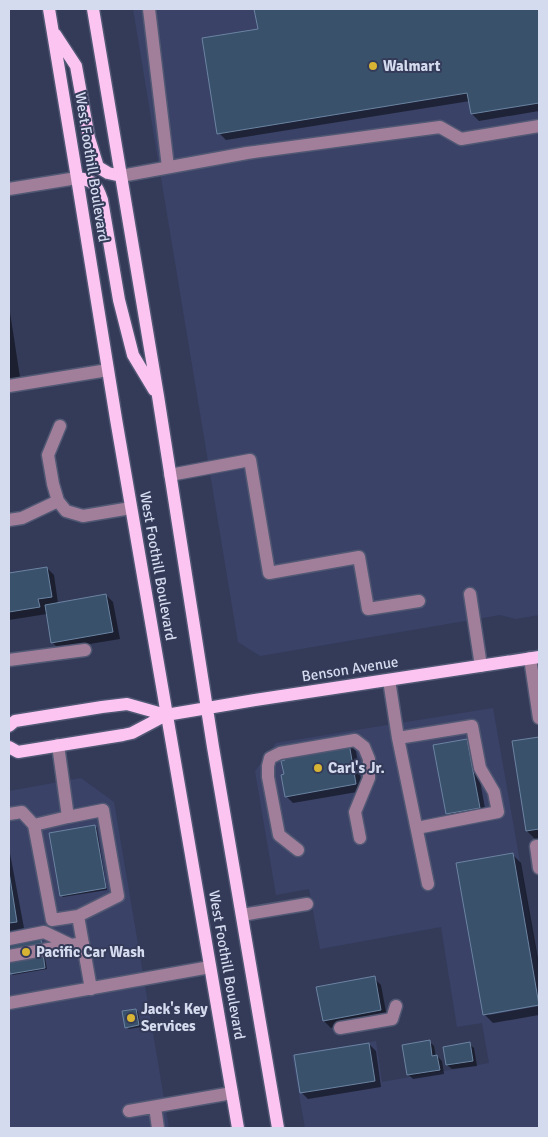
<svg xmlns="http://www.w3.org/2000/svg" width="548" height="1137" font-family="Signika,sans-serif">
<style>
.built{fill:#3a4267}
.shadow{fill:#0007}
.building{fill:#3a516c;stroke:#6b84a2}
.lines{fill:none;stroke-linecap:round;stroke-linejoin:round}
.minor-casing{stroke:#515874;stroke-width:15}
.major-casing{stroke:#515874;stroke-width:15}
.minor{stroke:#a17f9a;stroke-width:12}
.major{stroke:#fcc5f1;stroke-width:12}
.poi-dot{fill:#d7b434;stroke:#343b59;stroke-width:2}
.labels{text-anchor:middle;stroke-width:4;stroke-linejoin:round;paint-order:stroke}
.poi-label{font-size:15px;font-weight:bold;fill:#d5dbee;stroke:#343b59;text-anchor:start}
.street-label{font-size:15px;fill:#d5dbee;stroke:#343b59}
</style>
<rect width="100%" height="100%" fill="#343b59"/>
<path class="built" d="M 133,9 L 539,9 L 539,615 L 516,619 L 500,615 L 260,656 L 238,642 Z
M 493,708 L 539,971 L 539,1128 L 305,1128 L 292,1055 L 376,1041 L 382,1082 L 489,1063 L 482,1023 L 457,1027 L 441,927 L 320,949 L 309,889 L 276,895 L 255,771 L 276,743 Z
M 81,778 L 114,802 L 169,1128 L 9,1128 L 9,791 Z"/>
<path class="shadow" d="M 256,9 L 539,9 L 539,111 L 479,121 L 472,114 L 470,101 L 226,140 L 219,133 L 259,30 Z
M 9,306 L 20,377 L 9,379 Z
M 47,568 L 54,575 L 58,603 L 106,595 L 113,602 L 120,639 L 59,649 L 52,642 L 47,614 L 9,620 L 9,575 Z
M 539,738 L 539,839 L 536,840 L 527,831 L 514,742 Z
M 467,740 L 474,747 L 486,814 L 454,820 L 447,813 Z
M 349,744 L 356,751 L 363,791 L 293,803 L 286,796 L 285,775 L 286,761 Z
M 95,826 L 97,828 L 107,890 L 63,897 L 61,895 Z
M 9,848 L 24,928 L 9,931 Z
M 512,854 L 521,863 L 539,964 L 539,1004 L 489,1013 L 489,1015 L 539,1006 L 539,1015 L 493,1023 L 484,1014 Z
M 41,936 L 47,969 L 13,975 L 11,973 L 9,959 L 9,939 Z
M 374,978 L 381,985 L 387,1017 L 331,1028 L 324,1021 Z
M 136,1010 L 138,1012 L 141,1027 L 129,1029 L 126,1027 Z
M 429,1041 L 434,1046 L 436,1057 L 437,1056 L 442,1061 L 444,1074 L 413,1079 L 408,1074 Z
M 369,1044 L 376,1051 L 381,1087 L 308,1099 L 301,1092 Z
M 469,1044 L 474,1048 L 477,1066 L 452,1069 L 447,1065 L 445,1048 Z"/>
<path class="building" d="M 254,9 L 539,9 L 539,103 L 471,114 L 467,93 L 217,134 L 202,38 L 258,29 Z
M 47,567 L 52,597 L 38,599 L 40,607 L 9,612 L 9,573 Z
M 106,594 L 113,632 L 51,643 L 45,605 Z
M 539,737 L 539,829 L 526,831 L 512,741 Z
M 467,739 L 480,808 L 446,814 L 433,745 Z
M 349,743 L 356,784 L 285,797 L 281,775 L 284,774 L 281,761 L 285,760 L 284,757 Z
M 95,825 L 106,888 L 60,896 L 49,833 Z
M 513,853 L 539,1005 L 483,1015 L 456,863 Z
M 9,872 L 17,922 L 9,923 Z
M 40,932 L 45,968 L 10,974 L 9,967 L 9,938 Z
M 375,976 L 381,1010 L 323,1021 L 316,987 Z
M 136,1009 L 139,1025 L 125,1028 L 122,1011 Z
M 430,1040 L 432,1056 L 437,1055 L 440,1070 L 407,1075 L 402,1045 Z
M 470,1042 L 473,1061 L 446,1065 L 443,1047 Z
M 369,1043 L 375,1081 L 300,1093 L 294,1055 Z"/>
<g class="lines">
<defs>
<path id="minor" d="M 149,9 L 168,167
M 121,176 L 247,153 L 440,127 L 461,139 L 539,126
M 9,189 L 77,178
M 9,386 L 108,370
M 60,426 L 48,455 L 53,484 L 58,501 L 66,511 L 83,516 L 131,508
M 170,475 L 250,460 L 269,573 L 359,557 L 368,609 L 419,601
M 9,520 L 22,518 L 58,501
M 470,594 L 481,666
M 530,658 L 539,718
M 9,660 L 85,650
M 389,680 L 398,738 L 428,884
M 398,738 L 472,726 L 480,768 L 494,792 L 498,812 L 417,828
M 58,745 L 68,817 L 34,825 L 52,920 L 78,916 L 91,989
M 9,814 L 22,812 L 34,825
M 68,817 L 103,810 L 118,896 L 78,916
M 539,846 L 536,846 L 539,868
M 298,850 L 279,835 L 268,777 L 268,766 L 270,758 L 280,753 L 355,740 L 364,747 L 369,759 L 369,778 L 355,812 L 360,838
M 242,915 L 307,904
M 9,939 L 44,932 L 71,945
M 9,956 L 83,943
M 9,1003 L 210,967
M 340,1028 L 392,1019 L 396,1006
M 155,1107 L 158,1128
M 129,1111 L 232,1093"/>
<path id="major" d="M 49,9 L 77,178 L 116,419 L 238,1128
M 93,9 L 158,396 L 213,747 L 278,1128
M 55,34 L 76,66 L 89,138 L 98,167 L 108,173 L 121,176
M 77,178 C 94,180 97,185 102,200 L 119,300 L 133,355 L 154,390
M 9,726 L 15,721 L 102,707 L 127,704 L 166,715
M 9,747 L 18,752 L 123,735 L 132,733 L 166,715 L 255,700 L 539,657"/>
</defs>
<use href="#minor" class="minor-casing"/>
<use href="#major" class="major-casing"/>
<use href="#minor" class="minor"/>
<use href="#major" class="major"/>
</g>
<g class="poi-dot">
<circle cx="373" cy="66" r="5"/>
<circle cx="318" cy="768" r="5"/>
<circle cx="26" cy="952" r="5"/>
<circle cx="131" cy="1018" r="5"/>
</g>
<g class="labels">
<g class="poi-label">
<text x="383" y="71">Walmart</text>
<text x="328" y="773">Carl's Jr.</text>
<text x="36" y="957">Pacific Car Wash</text>
<text x="141" y="1014">Jack's Key<tspan x="141" dy="17">Services</tspan></text>
</g>
<g class="street-label">
<text transform="translate(92 167) rotate(81)" y="5">West Foothill Boulevard</text>
<text transform="translate(158 566) rotate(80)" y="5">West Foothill Boulevard</text>
<text transform="translate(350 669) rotate(-9)" y="5">Benson Avenue</text>
<text transform="translate(227 965) rotate(80)" y="5">West Foothill Boulevard</text>
</g>
</g>
<rect width="548" height="1137" fill="none" stroke="#d5dbee" stroke-width="20"/>
</svg>
